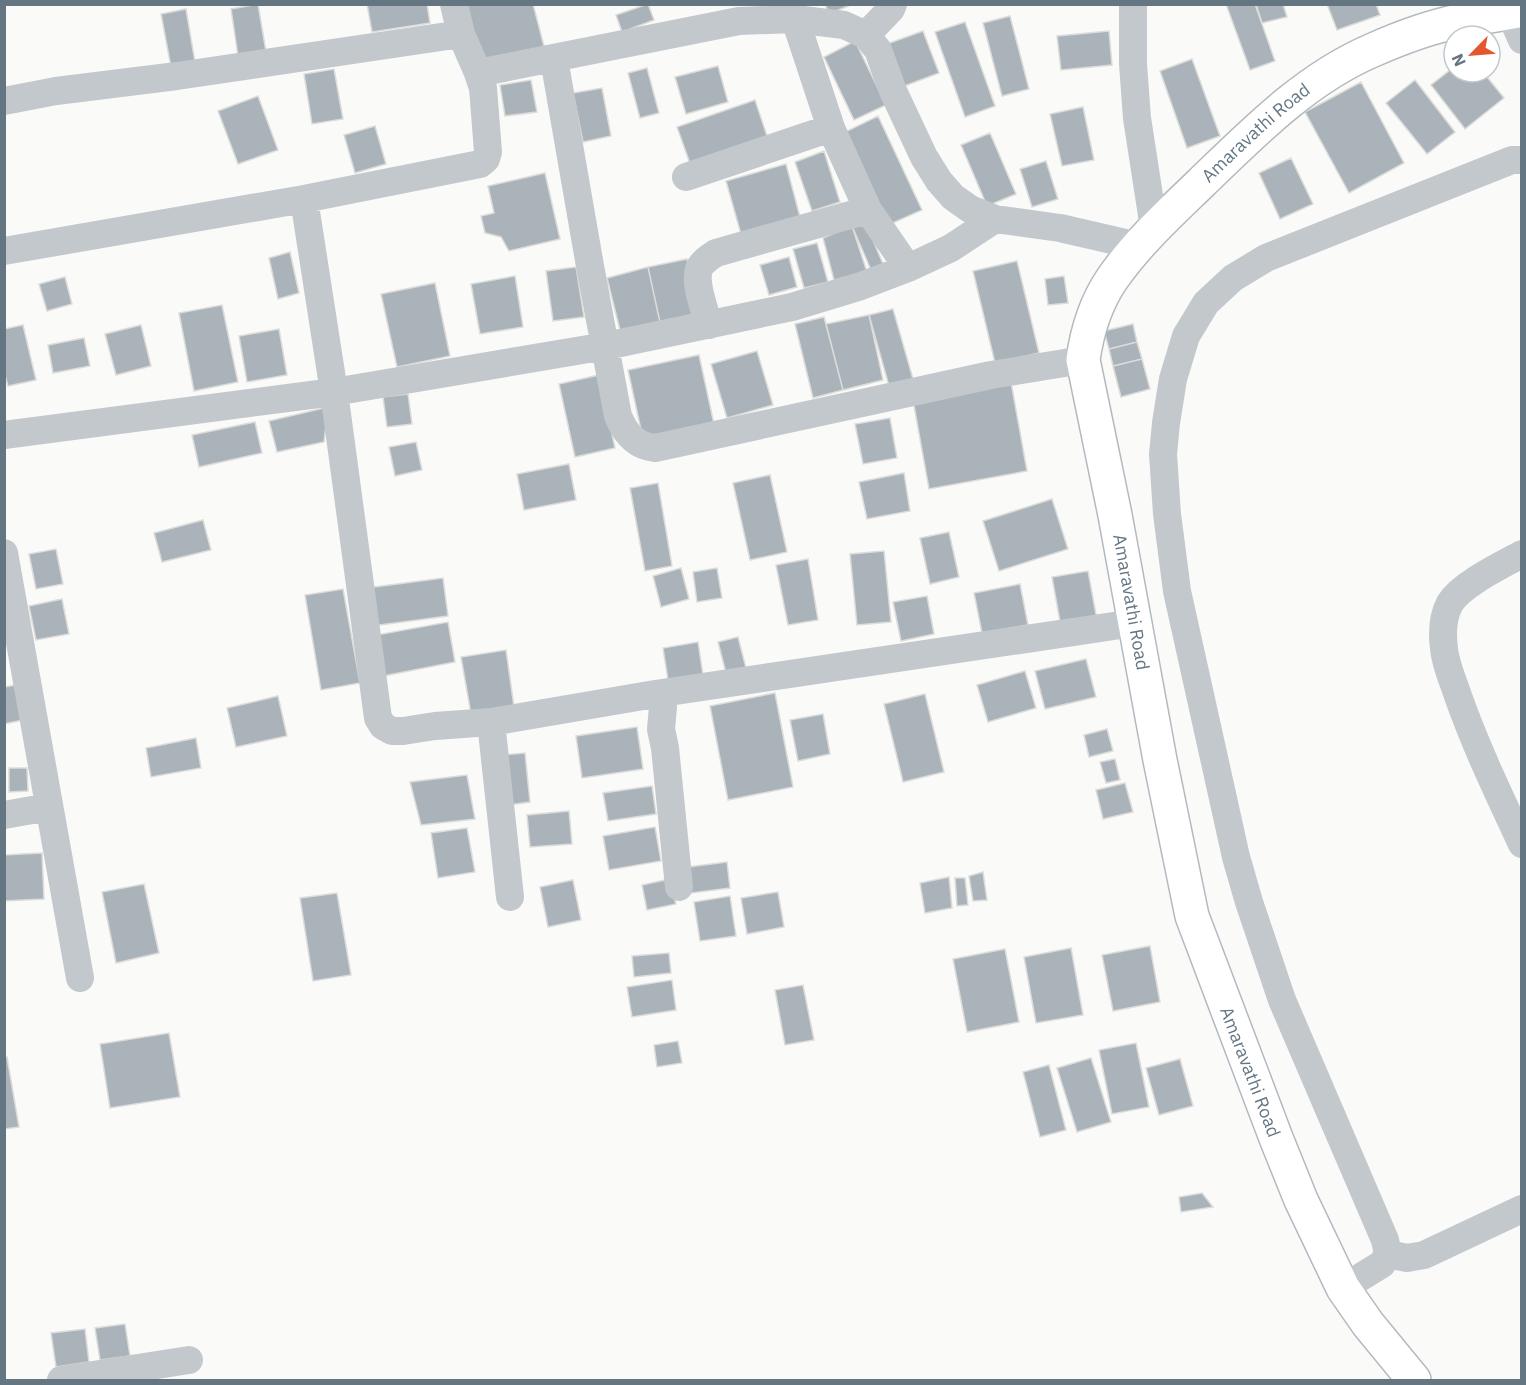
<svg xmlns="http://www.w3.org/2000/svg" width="1526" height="1385" font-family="'IBM Plex Sans',sans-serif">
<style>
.building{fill:#aab3b9;stroke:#dcdcda;stroke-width:1.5}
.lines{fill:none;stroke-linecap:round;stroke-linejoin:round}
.secondary-casing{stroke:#b3babf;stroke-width:36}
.street{stroke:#c3c8cc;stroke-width:28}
.secondary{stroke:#fff;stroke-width:33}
.labels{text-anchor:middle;stroke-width:6;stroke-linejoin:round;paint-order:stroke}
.street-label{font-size:18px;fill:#657683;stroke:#fff}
</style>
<rect width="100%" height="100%" fill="#fafaf8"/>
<path class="building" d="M 258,4 L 266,52 L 238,56 L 231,9 Z
M 367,4 L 427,4 L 430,23 L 372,32 Z
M 464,4 L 533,4 L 545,50 L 481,67 Z
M 648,4 L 654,20 L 622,32 L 616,15 Z
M 825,4 L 853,4 L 829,14 Z
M 1226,4 L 1255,4 L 1275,61 L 1250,70 Z
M 1256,4 L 1283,4 L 1287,17 L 1262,23 Z
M 1327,4 L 1376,4 L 1380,15 L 1337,30 Z
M 186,9 L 195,62 L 171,67 L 161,14 Z
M 1010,16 L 1029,89 L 1002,96 L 983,23 Z
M 965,22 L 995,106 L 965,117 L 935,32 Z
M 923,31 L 939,73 L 899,88 L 884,45 Z
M 1109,31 L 1112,65 L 1061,70 L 1057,36 Z
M 855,41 L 886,105 L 854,120 L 824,57 Z
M 1192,59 L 1220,136 L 1187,148 L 1160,71 Z
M 718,66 L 728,102 L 686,114 L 675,77 Z
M 1454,67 L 1454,72 L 1483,72 L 1504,98 L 1465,129 L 1431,85 Z
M 647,68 L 659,113 L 640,118 L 628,73 Z
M 334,69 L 343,119 L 312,124 L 304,74 Z
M 531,80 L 537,112 L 505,116 L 500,85 Z
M 1415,80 L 1455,132 L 1427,154 L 1386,103 Z
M 1361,82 L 1404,163 L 1349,193 L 1305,112 Z
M 602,88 L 611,136 L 583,142 L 573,93 Z
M 258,96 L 278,150 L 238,164 L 218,111 Z
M 755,100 L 769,142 L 692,169 L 677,127 Z
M 1083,107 L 1094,160 L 1062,166 L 1050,114 Z
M 878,116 L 922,210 L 886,226 L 843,133 Z
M 375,126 L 386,164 L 355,173 L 344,135 Z
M 990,133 L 1016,194 L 987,206 L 961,145 Z
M 824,151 L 840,202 L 812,211 L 795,162 Z
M 1291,158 L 1313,204 L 1280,219 L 1259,173 Z
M 1046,161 L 1058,199 L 1032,207 L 1020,169 Z
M 786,164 L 800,217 L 741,234 L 726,181 Z
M 545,173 L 560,239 L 509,251 L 501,237 L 485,233 L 481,216 L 494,213 L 488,186 Z
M 865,221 L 883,264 L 871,270 L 852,226 Z
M 852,226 L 867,272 L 834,280 L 823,238 Z
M 817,243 L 828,282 L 804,288 L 793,249 Z
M 290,252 L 299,293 L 278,299 L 269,258 Z
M 789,257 L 797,287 L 769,295 L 760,265 Z
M 687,259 L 700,319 L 661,327 L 648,267 Z
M 1017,261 L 1039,353 L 995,363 L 973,271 Z
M 576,267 L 584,317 L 553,321 L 546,271 Z
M 648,267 L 661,327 L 621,334 L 607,278 Z
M 515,276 L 523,327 L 480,334 L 471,284 Z
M 1064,276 L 1068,303 L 1048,305 L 1045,279 Z
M 65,277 L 72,304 L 47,311 L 39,284 Z
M 435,283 L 450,356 L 397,367 L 381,294 Z
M 222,305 L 238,382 L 194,391 L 179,313 Z
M 893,309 L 913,379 L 889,386 L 869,315 Z
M 869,315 L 883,380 L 843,390 L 826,324 Z
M 824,317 L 843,390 L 813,398 L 795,324 Z
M 1133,324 L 1137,342 L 1109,349 L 1104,331 Z
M 23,325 L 36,380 L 8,386 L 4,372 L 4,329 Z
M 141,325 L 151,366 L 116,375 L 105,334 Z
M 279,329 L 287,375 L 247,382 L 239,336 Z
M 84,338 L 90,366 L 53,373 L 48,345 Z
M 1137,342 L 1142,359 L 1113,366 L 1109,349 Z
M 757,351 L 773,405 L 727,418 L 711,364 Z
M 699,355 L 714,424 L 643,439 L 628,370 Z
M 1142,359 L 1150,389 L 1121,397 L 1113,366 Z
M 599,375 L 615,448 L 575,457 L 559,384 Z
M 1011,382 L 1027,471 L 929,489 L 913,400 Z
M 408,394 L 412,424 L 387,427 L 383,397 Z
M 328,407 L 324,442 L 277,452 L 269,421 Z
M 890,418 L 897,458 L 863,464 L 855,424 Z
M 255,422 L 262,453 L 199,467 L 192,435 Z
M 416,442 L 422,470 L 395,476 L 389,447 Z
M 569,464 L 576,500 L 524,510 L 517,474 Z
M 904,473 L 910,511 L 867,519 L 859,482 Z
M 770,475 L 787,552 L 750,560 L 733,483 Z
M 658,483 L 672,566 L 645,571 L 630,488 Z
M 1052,499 L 1068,549 L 999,571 L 983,521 Z
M 203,520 L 211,550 L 162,562 L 154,533 Z
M 949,532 L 959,577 L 930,584 L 920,538 Z
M 56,549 L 63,584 L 36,589 L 29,554 Z
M 884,551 L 891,622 L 857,625 L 850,554 Z
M 808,559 L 818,620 L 788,625 L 776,565 Z
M 681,568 L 689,599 L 661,607 L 653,576 Z
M 717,568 L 722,598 L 697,602 L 693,572 Z
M 1088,571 L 1097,620 L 1061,627 L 1052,577 Z
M 443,578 L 448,616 L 372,626 L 367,588 Z
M 1020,584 L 1028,625 L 982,633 L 974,593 Z
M 343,589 L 360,683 L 321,690 L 305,595 Z
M 927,596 L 934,634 L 901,641 L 893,602 Z
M 62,599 L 69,634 L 36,640 L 29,606 Z
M 448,622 L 455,662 L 378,677 L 371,636 Z
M 738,637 L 746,668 L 726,673 L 718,642 Z
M 698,642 L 703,675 L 668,680 L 663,648 Z
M 506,650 L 514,707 L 471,714 L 461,657 Z
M 1086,659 L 1096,697 L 1045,709 L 1035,671 Z
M 1025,671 L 1036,708 L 988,722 L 977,685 Z
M 16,685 L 23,720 L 4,724 L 4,687 Z
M 775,693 L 793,787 L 728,800 L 710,706 Z
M 925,694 L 944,772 L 903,782 L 884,704 Z
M 278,696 L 287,736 L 236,747 L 227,708 Z
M 823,714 L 830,754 L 798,761 L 790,720 Z
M 637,727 L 643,769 L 582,778 L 576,736 Z
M 1107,729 L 1113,751 L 1089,757 L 1084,735 Z
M 196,738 L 201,768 L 151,777 L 146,748 Z
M 525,753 L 530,802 L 508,805 L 502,755 Z
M 1115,759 L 1120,780 L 1106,783 L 1100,762 Z
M 9,768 L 27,768 L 28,791 L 9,792 Z
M 467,775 L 475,819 L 421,825 L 410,782 Z
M 1125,783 L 1133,812 L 1103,819 L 1096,790 Z
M 652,786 L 656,814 L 608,821 L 603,793 Z
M 569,811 L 572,844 L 530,847 L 527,815 Z
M 655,827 L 661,861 L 609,870 L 603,836 Z
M 467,828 L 475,872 L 438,878 L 431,833 Z
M 42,853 L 44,899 L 4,901 L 4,855 Z
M 727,862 L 730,888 L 691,893 L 688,867 Z
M 983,872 L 987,900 L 973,901 L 969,876 Z
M 949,877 L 952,908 L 925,913 L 920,883 Z
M 955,878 L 965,878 L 968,905 L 957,906 Z
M 670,879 L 676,904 L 647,910 L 642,885 Z
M 573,880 L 581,920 L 548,927 L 540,887 Z
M 144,884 L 159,953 L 116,963 L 102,892 Z
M 778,892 L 784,927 L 747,934 L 741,898 Z
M 337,893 L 351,975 L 313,981 L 300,898 Z
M 730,896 L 736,936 L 700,941 L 694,902 Z
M 1150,946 L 1160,1002 L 1113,1011 L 1102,955 Z
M 1071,948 L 1083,1015 L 1036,1023 L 1024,957 Z
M 1005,949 L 1019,1022 L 967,1032 L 953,959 Z
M 669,953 L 671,973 L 634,977 L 632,956 Z
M 672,980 L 676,1010 L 632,1017 L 627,987 Z
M 803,985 L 814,1040 L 785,1045 L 775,990 Z
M 169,1033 L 180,1097 L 110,1108 L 100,1044 Z
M 678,1041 L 682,1063 L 657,1067 L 654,1045 Z
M 1136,1043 L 1149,1107 L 1112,1114 L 1099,1050 Z
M 7,1057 L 19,1127 L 4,1129 L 4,1058 Z
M 1091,1058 L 1111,1122 L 1077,1132 L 1057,1068 Z
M 1180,1059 L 1193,1106 L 1159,1115 L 1146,1068 Z
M 1049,1065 L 1066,1130 L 1040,1137 L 1023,1072 Z
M 1202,1193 L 1213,1207 L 1181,1212 L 1179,1197 Z
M 125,1324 L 130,1356 L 100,1360 L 95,1328 Z
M 85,1329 L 89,1362 L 56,1367 L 51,1333 Z"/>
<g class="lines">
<defs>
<g id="secondary">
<path id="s1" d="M 1414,1380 L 1368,1324 L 1343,1288 L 1301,1200 L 1276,1138 L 1192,916 L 1160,760 L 1115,515 L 1083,360 C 1087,331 1095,304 1112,279 C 1137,243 1170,213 1201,183 C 1253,133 1305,79 1373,50 C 1400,38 1430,27 1459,21 C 1480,17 1501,15 1522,10"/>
</g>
</defs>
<use href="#secondary" class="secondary-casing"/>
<path class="street" d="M 454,4 L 461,34 L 478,73 L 739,21 L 795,19 L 844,25 L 866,35 L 878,50 L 893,91 L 924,157 L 939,181 L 953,197 L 970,209 L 995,219 L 1060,228 L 1138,246
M 1133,4 L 1133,64 L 1137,118 L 1154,228
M 1510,13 L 1522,40
M 795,19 L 831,128 L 868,210 L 908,268
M 866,35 L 891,9 L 893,4
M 554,59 L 590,266 L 618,416 C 625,433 635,446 655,448 L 991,375 L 1083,360
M 4,101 L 56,91 L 177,76 L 461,34
M 686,177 L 831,128
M 304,199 L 334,392 L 378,718 L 383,726 L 392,731 L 403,731 L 435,726 L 491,722 L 655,694 L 663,707 L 661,729 L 665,748 L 679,887
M 4,251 L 304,199 L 480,164 L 486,159 L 488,152 L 483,88 L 478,73
M 709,325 C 705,311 694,283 699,269 C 702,262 710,257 716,253 L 868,210
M 4,435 L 334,392 L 606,346 L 792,307 L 861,286 L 908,268 L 951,248 L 995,219
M 4,553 L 80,978
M 1522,554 C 1502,565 1462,584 1450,603 C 1443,616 1442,633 1444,648 C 1445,663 1453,681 1458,696 C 1476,747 1499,795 1522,844
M 655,694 L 1134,623
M 491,722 L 510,897
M 4,815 L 49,807
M 1388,1254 L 1407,1258 L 1424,1255 L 1522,1209
M 1343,1288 L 1382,1264 L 1388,1254 L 1385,1240 L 1282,1000 L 1249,902 L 1236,857 L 1177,591 L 1167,514 L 1163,454 L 1166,423 L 1173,379 L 1186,336 L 1206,303 L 1233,278 L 1266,258 L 1512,160 L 1522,160
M 61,1380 L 189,1360"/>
<use href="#secondary" class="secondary"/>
</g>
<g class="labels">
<g class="street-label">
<text dy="6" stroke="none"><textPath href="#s1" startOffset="1377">Amaravathi Road</textPath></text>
<text transform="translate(1131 602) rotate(80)" y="6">Amaravathi Road</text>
<text transform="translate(1250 1072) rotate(69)" y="6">Amaravathi Road</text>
</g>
</g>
<rect width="1526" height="1385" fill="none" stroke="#657683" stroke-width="12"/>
<g transform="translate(1472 54) rotate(245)"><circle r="28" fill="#ffffff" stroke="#c1c8cd" stroke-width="1.5"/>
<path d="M0-4.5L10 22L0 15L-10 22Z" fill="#e4572e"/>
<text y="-9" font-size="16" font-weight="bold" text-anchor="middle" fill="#657683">N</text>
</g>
</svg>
